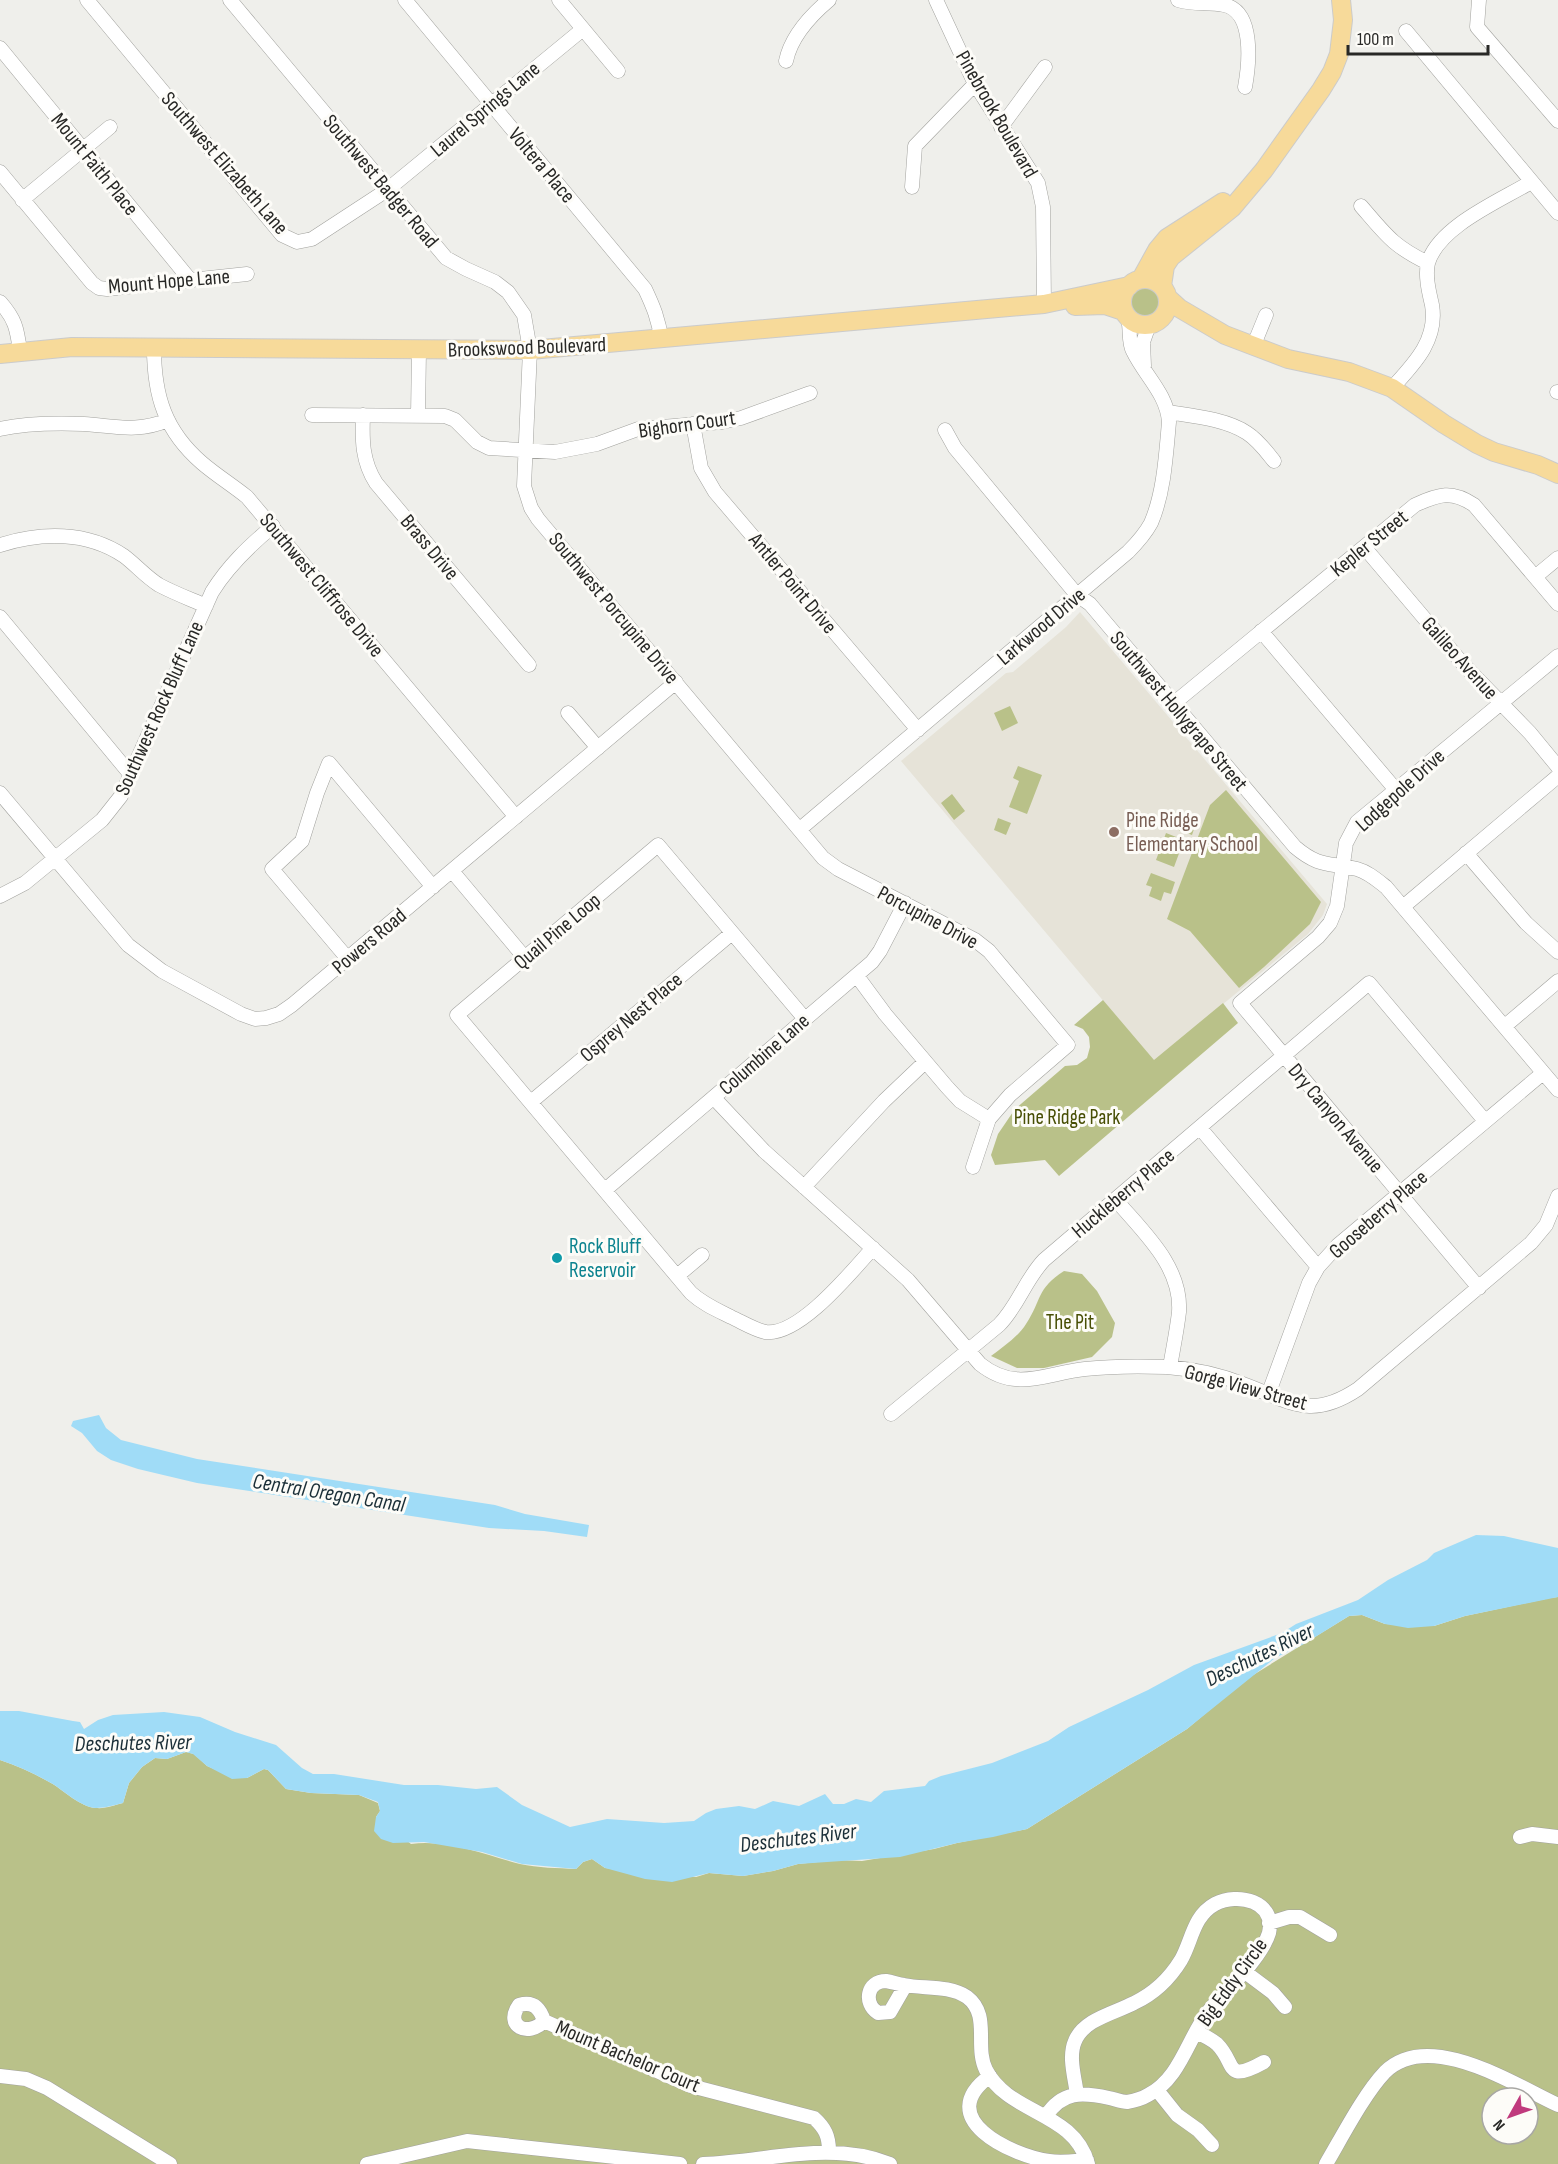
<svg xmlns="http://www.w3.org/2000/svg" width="1558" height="2164" font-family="'Sofia Sans Condensed',sans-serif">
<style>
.built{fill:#e6e3d8}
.green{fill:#b9c189;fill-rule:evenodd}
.water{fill:#a0dcf7}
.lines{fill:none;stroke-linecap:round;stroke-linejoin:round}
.minor-casing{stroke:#a2a29e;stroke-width:15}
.major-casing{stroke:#cbcbcb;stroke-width:20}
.minor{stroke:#fff;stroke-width:14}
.major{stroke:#f7da9a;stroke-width:18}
.education-dot{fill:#8d6e63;stroke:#fdfcf8;stroke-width:2}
.culture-dot{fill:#0f9aa8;stroke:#fdfcf8;stroke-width:2}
.labels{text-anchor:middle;stroke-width:6;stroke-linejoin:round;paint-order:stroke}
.street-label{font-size:21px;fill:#282826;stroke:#fdfcf8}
.education-label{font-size:21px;fill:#785e54;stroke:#fdfcf8;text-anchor:start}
.park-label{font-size:21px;fill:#474e04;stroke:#fdfcf8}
.culture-label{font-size:21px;fill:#0d838f;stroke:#fdfcf8;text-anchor:start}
.water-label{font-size:22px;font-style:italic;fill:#1b2f38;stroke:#fdfcf8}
</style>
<rect width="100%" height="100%" fill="#efefeb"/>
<path class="built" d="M 1080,612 L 1327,904 L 1323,915 L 1308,934 L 1154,1061 L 901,761 L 1006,673 L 1013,672 L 1066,627 Z"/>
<path class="green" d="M1130 302a15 15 0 1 1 30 0a15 15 0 1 1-30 0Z
M 1010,706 L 1018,723 L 1002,731 L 994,713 Z
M 1018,766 L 1042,775 L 1027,814 L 1009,807 L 1019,781 L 1013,778 Z
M 1226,790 L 1321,902 L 1310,924 L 1264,967 L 1239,988 L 1190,931 L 1167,919 L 1210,805 Z
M 952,794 L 965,811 L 954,820 L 941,803 Z
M 1172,814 L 1196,823 L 1192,835 L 1168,826 Z
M 998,818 L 1011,823 L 1006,835 L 994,830 Z
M 1166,833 L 1184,840 L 1174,867 L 1156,860 Z
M 1151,873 L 1175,882 L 1171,894 L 1164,892 L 1161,901 L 1149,896 L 1152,887 L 1146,885 Z
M 1103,1000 L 1154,1060 L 1223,1003 L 1238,1023 L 1059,1176 L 1045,1160 L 995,1165 L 991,1155 L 998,1134 L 1015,1109 L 1065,1066 L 1077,1065 L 1087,1058 L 1090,1047 L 1089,1037 L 1083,1029 L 1074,1025 Z
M 1064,1271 L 1082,1274 L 1097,1291 L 1115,1323 L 1112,1337 L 1092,1357 L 1044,1368 L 1017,1368 L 991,1356 C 1003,1347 1018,1337 1026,1324 C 1042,1300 1036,1289 1064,1271 Z
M 1558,1597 L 1558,2164 L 0,2164 L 0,1760 C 18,1766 35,1774 51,1783 C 65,1791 80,1807 96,1808 C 106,1809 114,1805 123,1803 L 129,1783 L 142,1767 L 155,1758 L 167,1759 L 186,1752 L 194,1754 L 207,1766 L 219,1771 L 247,1778 L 264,1769 L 268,1770 L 286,1789 L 311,1793 L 359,1795 L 378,1803 L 380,1811 L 376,1817 L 411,1844 C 448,1839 485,1855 520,1864 C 538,1868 558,1868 576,1869 L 583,1862 L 592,1859 L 605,1868 L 696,1877 L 709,1873 L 743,1876 L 773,1871 L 798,1864 L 837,1860 L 862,1861 L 934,1849 L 957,1843 L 1027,1829 L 1187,1729 L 1245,1680 L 1349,1616 L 1362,1615 L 1385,1624 L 1434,1626 L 1465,1616 L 1550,1598 ZM 1492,2098 L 1528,2098 L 1528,2134 L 1492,2134 Z"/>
<path class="water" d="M 99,1415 L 106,1428 L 121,1440 L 197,1459 L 495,1505 L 525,1514 L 589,1525 L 587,1537 L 544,1531 L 489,1528 L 197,1483 L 138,1469 L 111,1460 L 97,1451 L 82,1433 L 71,1426 L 73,1421 Z
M 1476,1535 L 1504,1536 L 1558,1548 L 1558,1597 L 1465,1616 L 1434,1626 L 1408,1628 L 1385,1624 L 1362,1615 L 1349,1616 L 1304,1644 L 1275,1658 L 1187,1729 L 1027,1829 L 993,1837 L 957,1843 L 900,1857 L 798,1864 L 773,1871 L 743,1876 L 709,1873 L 672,1882 L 645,1879 L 627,1874 L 605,1868 L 592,1859 L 583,1862 L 576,1869 L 522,1864 L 482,1852 L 424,1842 L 393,1843 L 381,1839 L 374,1831 L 376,1817 L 380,1811 L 378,1802 L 359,1795 L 311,1793 L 286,1789 L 268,1770 L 264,1769 L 247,1778 L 232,1779 L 207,1766 L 193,1754 L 186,1752 L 167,1759 L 155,1758 L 142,1767 L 129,1783 L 123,1803 C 114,1805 106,1808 96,1808 C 80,1807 65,1791 51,1783 C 35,1774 18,1766 0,1760 L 0,1711 L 19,1711 L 73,1721 L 80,1722 L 84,1729 L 98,1720 L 113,1715 L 164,1712 L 200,1717 L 235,1732 L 276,1745 L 302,1768 L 313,1774 L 334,1774 L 404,1785 L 438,1785 L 476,1789 L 497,1787 L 522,1805 L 570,1827 L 607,1819 L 664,1823 L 694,1821 L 706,1813 L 716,1809 L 739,1806 L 755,1809 L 773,1801 L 799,1806 L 825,1794 L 833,1804 L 844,1804 L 856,1799 L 871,1802 L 884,1791 L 925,1786 L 929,1781 L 941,1776 L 992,1763 L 1048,1741 L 1069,1727 L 1148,1690 L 1194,1665 L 1282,1633 L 1296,1624 L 1358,1600 L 1388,1580 L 1427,1560 L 1434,1553 Z"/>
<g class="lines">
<defs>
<path id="minor" d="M 87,0 L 282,235 L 297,242 L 312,239 L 387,190 L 583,29
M 230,0 L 446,258 L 466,269 L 495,282 L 508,292 L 524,315 L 530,350 L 524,486 L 531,508 L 538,519 L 823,858 L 838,869 L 975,940 L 989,951 L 1068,1045 L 1010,1095 L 989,1119 L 973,1167
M 405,0 L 645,289 C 653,306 659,320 661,339
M 559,0 L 618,71
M 936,0 L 975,84 L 1038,183 L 1043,207 L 1044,304
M 1178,0 C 1193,5 1208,2 1224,5 C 1255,11 1249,65 1245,87
M 1479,0 L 1477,27 L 1558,121
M 1406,31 L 1558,213
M 0,48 L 191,281
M 786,61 C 791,37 810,16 829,0
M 1001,127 L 1045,67
M 0,172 L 92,283 L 99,288 L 107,289 L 247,274
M 912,187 L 915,146 L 975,84
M 22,200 L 110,127
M 1361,206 C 1386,235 1393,246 1428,263
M 0,302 C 15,319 17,328 20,351
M 1253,347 L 1266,315
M 154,348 C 154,396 165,431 202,463 C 216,475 232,485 247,497 L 516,817
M 1144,366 L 1143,342 L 1149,325
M 1392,388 C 1414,364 1438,340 1432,305 C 1429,292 1425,276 1428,263 C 1439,226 1500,201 1531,182
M 1557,392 L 1558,392
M 1168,412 C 1193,416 1226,419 1247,433 C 1258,440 1266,451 1274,461
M 312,415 L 445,416 L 455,420 L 477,442 L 489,448 L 555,452 L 597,444 L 638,429 L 722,422 L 741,418 L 810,393
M 363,415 C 362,440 362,461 376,483 L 529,665
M 418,416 L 419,350
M 693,424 L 701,468 L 715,492 L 918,730
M 0,429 C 27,423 57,423 84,424 C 116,426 137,433 168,420
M 945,430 L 955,448 L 1077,595 L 1090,604 L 1295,847 C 1320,868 1328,862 1357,869 C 1368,872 1377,880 1386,887 L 1558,1090
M 0,545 C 41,532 87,531 124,556 C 136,565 146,577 159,585 C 174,593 190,599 206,606
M 1364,547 L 1463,664 L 1530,733 L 1558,767
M 1535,577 L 1558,558
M 0,617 L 131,775
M 1261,631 L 1396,790
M 1173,704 L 1415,505 C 1439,494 1452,490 1474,505 L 1558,604
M 568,713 L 598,748
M 0,793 L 128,945 L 162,971 L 241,1014 L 255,1019 L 266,1018 L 279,1014 L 292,1005 L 676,682
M 800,829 L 1128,552 C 1137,543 1145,534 1151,523 C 1164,493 1166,455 1169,422 C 1167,394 1145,376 1133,351 C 1128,342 1131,329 1128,319
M 1466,853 L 1526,923 L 1558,952
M 452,871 L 525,958
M 0,896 L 25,883 L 102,820 L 121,796 L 212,592 C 228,566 249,546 273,526
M 1404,906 L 1558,776
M 348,959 L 272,869 L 302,841 L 317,793 L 329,763 L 433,887
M 857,976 L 885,1014 L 947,1087 L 960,1101 L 989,1119
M 805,1019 L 658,845 L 457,1015 L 691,1293 C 703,1304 717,1310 731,1317 C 742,1322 753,1329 765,1332 C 799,1337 852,1271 873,1248
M 1505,1026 L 1558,981
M 714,1098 L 764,1151 L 908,1280 L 980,1364 C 1016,1393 1046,1373 1085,1369 C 1112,1366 1139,1366 1167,1367 C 1192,1369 1220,1375 1243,1384 C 1290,1401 1310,1421 1358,1389 L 1531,1243 L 1546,1225 L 1558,1196
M 531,1102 L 732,933
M 1200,1128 L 1318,1267
M 804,1187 L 884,1101 L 925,1062
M 605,1190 L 872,962 L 880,951 L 905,903
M 1116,1200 C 1143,1232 1182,1266 1179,1312 C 1177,1330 1173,1349 1170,1367
M 677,1276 L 702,1255
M 1479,1288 L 1240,1003 L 1318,937 L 1330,923 L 1337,906 L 1346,843 L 1357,822 L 1558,656
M 1268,1395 L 1309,1283 L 1318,1267 L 1338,1245 L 1543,1073
M 891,1414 L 999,1325 C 1018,1306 1025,1280 1044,1260 L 1369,983 L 1485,1121
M 1520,1837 L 1532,1834 L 1558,1837
M 1269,1923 L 1289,1917 L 1300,1917 L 1330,1935
M 1245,1972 L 1273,1993 L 1285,2007
M 905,1986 L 890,2012 L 878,2013 C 863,2003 867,1981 886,1981 C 892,1982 898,1984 904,1985 C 924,1989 949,1985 967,1997 C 991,2015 974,2046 986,2070 C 1009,2115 1074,2111 1088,2164
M 544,2021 C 528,2038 504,2026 519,2005 C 533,2001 540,2008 544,2021 L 691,2086 L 814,2118 C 825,2128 829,2136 829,2151
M 1196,2032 C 1203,2035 1211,2039 1217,2044 C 1237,2064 1224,2084 1264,2062
M 0,2076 L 26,2079 L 47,2088 L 170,2164
M 990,2076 C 932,2118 1010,2155 1049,2161 C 1062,2163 1074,2161 1087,2160
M 1157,2090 L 1177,2115 L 1198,2130 L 1212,2145
M 1046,2116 C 1062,2091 1082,2092 1109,2098 C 1114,2099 1122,2102 1127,2102 C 1133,2101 1143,2098 1148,2095 C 1180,2079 1188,2038 1208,2012 C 1222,1994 1240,1979 1253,1961 C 1259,1953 1266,1943 1269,1933 C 1276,1901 1238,1892 1215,1904 C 1193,1916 1192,1941 1181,1960 C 1170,1978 1153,1994 1134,2003 C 1115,2013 1084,2019 1075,2041 C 1068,2057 1075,2078 1077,2095
M 367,2164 L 467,2141 L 680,2164
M 703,2164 C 766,2162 829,2140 890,2164
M 1326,2164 C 1342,2137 1364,2094 1385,2072 C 1429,2029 1513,2084 1558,2105"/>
<path id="major" d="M1122 302a23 23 0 1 1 46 0a23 23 0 1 1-46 0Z
M 1141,279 L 1157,250 L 1167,238 L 1223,202
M 1162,286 L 1165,266 L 1171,257 L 1232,208 L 1264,170 L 1321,90 L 1332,72 L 1339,54 L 1343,20 L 1341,0
M 1168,298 L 1179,308 L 1225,335 L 1288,359 L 1349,372 L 1392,388 L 1444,424 L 1477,444 L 1494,452 L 1538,465 L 1558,474
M 1075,306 L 1105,305 L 1123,311
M 0,354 L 72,347 L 530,350 L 1044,304 L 1129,286"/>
</defs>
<use href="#minor" class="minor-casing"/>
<use href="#major" class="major-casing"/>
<use href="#minor" class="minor"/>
<use href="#major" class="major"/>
</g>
<circle class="education-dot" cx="1114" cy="832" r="6"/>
<circle class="culture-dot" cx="557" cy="1258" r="6"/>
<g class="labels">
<g class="street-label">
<text transform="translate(485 109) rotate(-40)" y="7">Laurel Springs Lane</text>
<text transform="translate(997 114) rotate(60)" y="7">Pinebrook Boulevard</text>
<text transform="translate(225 163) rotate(49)" y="7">Southwest Elizabeth Lane</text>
<text transform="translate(95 164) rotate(51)" y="7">Mount Faith Place</text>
<text transform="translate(542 165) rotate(50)" y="7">Voltera Place</text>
<text transform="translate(381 181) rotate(50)" y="7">Southwest Badger Road</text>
<text transform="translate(169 281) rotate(-5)" y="7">Mount Hope Lane</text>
<text transform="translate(527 347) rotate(-2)" y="7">Brookswood Boulevard</text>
<text transform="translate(687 424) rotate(-8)" y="7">Bighorn Court</text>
<text transform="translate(1369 543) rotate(-39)" y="7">Kepler Street</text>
<text transform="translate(430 547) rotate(50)" y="7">Brass Drive</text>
<text transform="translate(793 583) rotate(50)" y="7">Antler Point Drive</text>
<text transform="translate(322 585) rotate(50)" y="7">Southwest Cliffrose Drive</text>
<text transform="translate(614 608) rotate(50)" y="7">Southwest Porcupine Drive</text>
<text transform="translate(1041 626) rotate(-40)" y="7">Larkwood Drive</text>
<text transform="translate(1460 658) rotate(48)" y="7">Galileo Avenue</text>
<text transform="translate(159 708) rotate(-66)" y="7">Southwest Rock Bluff Lane</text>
<text transform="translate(1179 711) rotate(50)" y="7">Southwest Hollygrape Street</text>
<text transform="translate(1400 790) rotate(-42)" y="7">Lodgepole Drive</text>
<text transform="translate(928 917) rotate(28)" y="7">Porcupine Drive</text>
<text transform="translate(557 931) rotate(-40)" y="7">Quail Pine Loop</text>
<text transform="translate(369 941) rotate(-40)" y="7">Powers Road</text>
<text transform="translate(631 1017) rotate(-40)" y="7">Osprey Nest Place</text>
<text transform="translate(764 1054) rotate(-41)" y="7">Columbine Lane</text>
<text transform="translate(1336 1118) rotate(50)" y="7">Dry Canyon Avenue</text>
<text transform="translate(1123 1193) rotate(-40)" y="7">Huckleberry Place</text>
<text transform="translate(1378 1214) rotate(-41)" y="7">Gooseberry Place</text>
<text transform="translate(1246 1387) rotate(15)" y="7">Gorge View Street</text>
<text transform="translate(1232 1982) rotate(-54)" y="7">Big Eddy Circle</text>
<text transform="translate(628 2056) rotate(23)" y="7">Mount Bachelor Court</text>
</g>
<g class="education-label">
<text x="1126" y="827">Pine Ridge<tspan x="1126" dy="24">Elementary School</tspan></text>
</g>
<g class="park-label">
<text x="1067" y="1124">Pine Ridge Park</text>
<text x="1070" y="1329">The Pit</text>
</g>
<g class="culture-label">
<text x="569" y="1253">Rock Bluff<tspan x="569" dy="24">Reservoir</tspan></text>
</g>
<g class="water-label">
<text transform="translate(329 1492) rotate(9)" y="8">Central Oregon Canal</text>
<text transform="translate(1259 1654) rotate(-26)" y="8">Deschutes River</text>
<text transform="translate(133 1742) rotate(-1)" y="8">Deschutes River</text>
<text transform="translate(798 1837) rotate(-7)" y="8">Deschutes River</text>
</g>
</g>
<g transform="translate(1510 2116) rotate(230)"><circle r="28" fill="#fdfcf8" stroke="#a8a7a4" stroke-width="1.5"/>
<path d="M0-4.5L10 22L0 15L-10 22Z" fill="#c03a7d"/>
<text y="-9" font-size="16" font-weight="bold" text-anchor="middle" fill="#282826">N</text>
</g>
<path d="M1348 45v9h140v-9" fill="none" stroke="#282826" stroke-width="3"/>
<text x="1357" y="45" font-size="18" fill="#282826" stroke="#fdfcf8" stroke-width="4.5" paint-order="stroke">100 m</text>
</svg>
